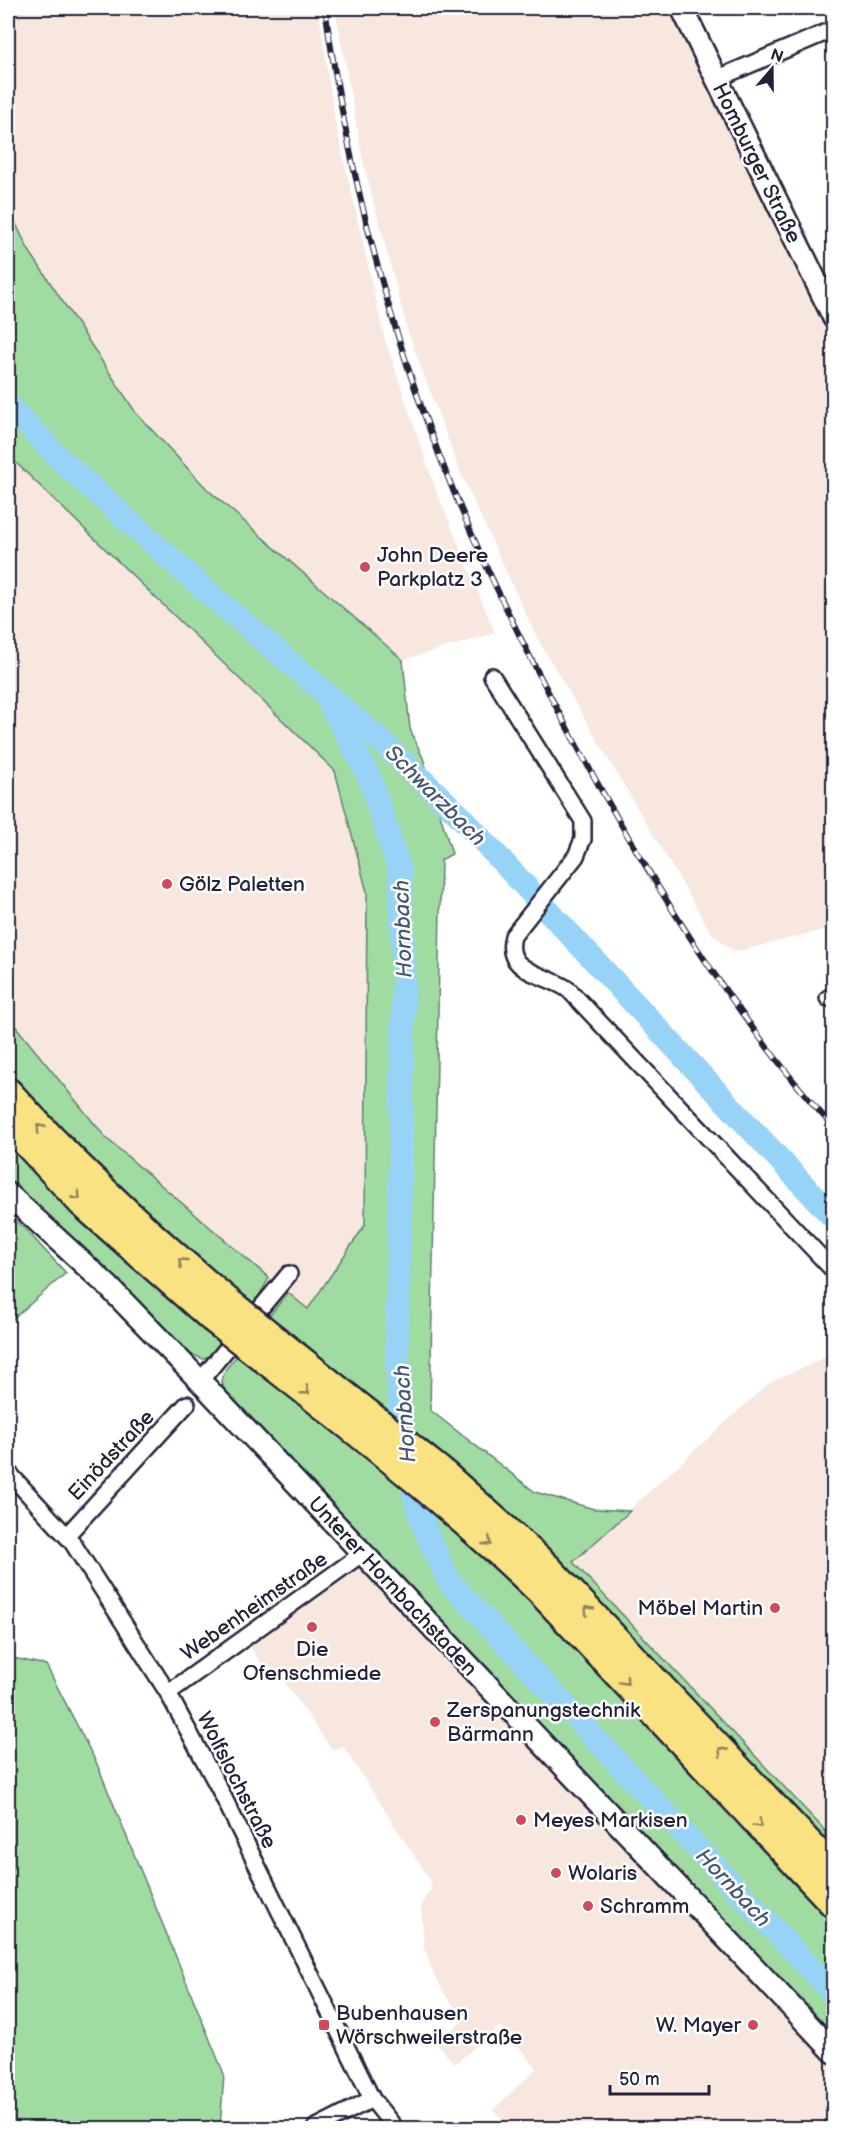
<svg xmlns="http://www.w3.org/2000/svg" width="841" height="2136" font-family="'Balsamiq Sans',sans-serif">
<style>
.built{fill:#f7e7df}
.green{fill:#a0dca2;stroke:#617f6e;stroke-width:1.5}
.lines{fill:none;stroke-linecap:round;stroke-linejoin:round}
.river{stroke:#96d3f7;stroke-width:24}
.street-casing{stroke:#22223b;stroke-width:20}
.secondary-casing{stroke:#22223b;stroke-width:26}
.highway-casing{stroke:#22223b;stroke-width:32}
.street{stroke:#fff;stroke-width:15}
.secondary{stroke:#fff;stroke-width:21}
.highway{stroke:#f8e281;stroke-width:27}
.rail-casing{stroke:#22223b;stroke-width:6}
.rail{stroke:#fff;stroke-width:4;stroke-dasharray:11;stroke-linecap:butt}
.highway-bridge-casing{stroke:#22223b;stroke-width:32;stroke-linecap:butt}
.highway-bridge{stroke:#f8e281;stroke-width:27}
.oneway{stroke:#8d825e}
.poi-dot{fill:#d1495b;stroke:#fff;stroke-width:2}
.labels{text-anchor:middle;stroke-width:5;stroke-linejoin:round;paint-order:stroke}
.street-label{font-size:21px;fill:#22223b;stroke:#fff}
.poi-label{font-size:21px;fill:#22223b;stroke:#fff;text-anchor:start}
.water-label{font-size:22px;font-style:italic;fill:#455773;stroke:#fff}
</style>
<rect width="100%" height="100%" fill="#fff"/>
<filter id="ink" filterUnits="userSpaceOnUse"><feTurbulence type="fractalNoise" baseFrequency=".0167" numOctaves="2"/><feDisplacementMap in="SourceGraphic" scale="12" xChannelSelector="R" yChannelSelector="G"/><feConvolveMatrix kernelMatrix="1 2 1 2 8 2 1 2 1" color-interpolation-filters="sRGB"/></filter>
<g filter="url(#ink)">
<path class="built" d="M 8,8 L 318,8 L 335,120 L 385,340 L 436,490 L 495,633 L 403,660 L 207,489 L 136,413 L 28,249 L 8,207 Z
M 335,8 L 670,8 L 833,333 L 833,928 L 735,952 L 712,934 L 537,638 L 460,472 L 408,332 L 363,161 Z
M 8,455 L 335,772 L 367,892 L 365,1225 L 308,1309 L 269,1319 L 253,1306 L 268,1284 L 269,1278 L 106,1138 L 8,1017 Z
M 833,1354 L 833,1839 L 573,1561 L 769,1383 Z
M 363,1566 L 833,2069 L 833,2128 L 511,2128 L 493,2110 L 537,2068 L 500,2026 L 455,2064 L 436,2043 L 465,2019 L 446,1996 L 434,1975 L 424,1948 L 421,1905 L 431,1889 L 430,1880 L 343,1746 L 333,1751 L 281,1677 L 273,1679 L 249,1646 Z"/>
<path class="green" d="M 8,207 L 28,249 L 136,413 L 207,489 L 403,660 L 410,729 L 423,758 L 452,854 L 441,860 L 430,1410 L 535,1492 L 594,1509 L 630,1511 L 573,1562 L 833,1839 L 833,2037 L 224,1391 L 222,1381 L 225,1370 L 288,1293 L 308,1309 L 365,1225 L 367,892 L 335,771 L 8,455 Z
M 8,1017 L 106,1138 L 269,1278 L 253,1306 L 211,1355 L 203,1359 L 190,1354 L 28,1198 L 18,1191 L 8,1205 Z
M 8,1214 L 27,1231 L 66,1273 L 8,1323 Z
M 8,1657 L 46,1665 L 97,1764 L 224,2074 L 220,2128 L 8,2128 Z"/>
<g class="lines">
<path class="river" d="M 8,405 L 62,461 L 204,589 L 381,741 L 458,814 L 834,1218
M 323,691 L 369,776 L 400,871 L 404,967 L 397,1348 C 400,1437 406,1506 452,1585 L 834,1994"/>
<defs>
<path id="street" d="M 716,79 L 834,29
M 492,676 L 583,821 L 583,839 L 576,856 L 513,936 C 503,974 546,973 569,990 L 834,1271
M 828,998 L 834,998
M 200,1381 L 289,1274
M 8,1472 L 72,1542 L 168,1693 L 219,1788 L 372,2099 L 395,2128
M 67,1535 L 187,1404
M 168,1693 L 363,1553
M 315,2128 L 372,2099
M 831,2128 L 834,2126"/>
<path id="secondary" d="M 682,8 L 834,318
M 8,1194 L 108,1286 L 200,1381 L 834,2052"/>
<path id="highway" d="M 8,1092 C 75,1167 149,1235 226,1300
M 8,1123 L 82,1203 L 212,1318
M 277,1341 L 445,1475 L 547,1567 L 834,1870
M 263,1358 C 358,1432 453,1507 540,1591 L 834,1904"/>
</defs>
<use href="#street" class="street-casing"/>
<use href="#secondary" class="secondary-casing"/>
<use href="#highway" class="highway-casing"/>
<use href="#street" class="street"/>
<use href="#secondary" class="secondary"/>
<use href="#highway" class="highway"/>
<defs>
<path id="rail" d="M 325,8 C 348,170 389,332 451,485 C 494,591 547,693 603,793 C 670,911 743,1027 834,1128"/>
</defs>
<use href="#rail" class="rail-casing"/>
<use href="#rail" class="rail"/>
<defs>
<path id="highway-bridge" d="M 226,1300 L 277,1341
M 212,1318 L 263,1358"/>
</defs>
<use href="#highway-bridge" class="highway-bridge-casing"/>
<use href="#highway-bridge" class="highway-bridge"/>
</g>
<defs><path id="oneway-chevron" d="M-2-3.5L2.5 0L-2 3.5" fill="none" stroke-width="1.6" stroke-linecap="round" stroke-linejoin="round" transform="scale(1.5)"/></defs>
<g class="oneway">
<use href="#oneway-chevron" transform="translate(40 1128) rotate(-132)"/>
<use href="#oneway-chevron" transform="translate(77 1196) rotate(46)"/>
<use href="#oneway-chevron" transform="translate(182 1262) rotate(-139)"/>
<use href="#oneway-chevron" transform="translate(306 1391) rotate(38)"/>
<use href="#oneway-chevron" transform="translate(488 1542) rotate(41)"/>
<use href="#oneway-chevron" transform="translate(588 1610) rotate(-134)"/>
<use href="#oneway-chevron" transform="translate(625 1681) rotate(47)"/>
<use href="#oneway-chevron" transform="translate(722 1751) rotate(-133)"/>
<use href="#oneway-chevron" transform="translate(758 1824) rotate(47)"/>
</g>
</g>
<g class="poi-dot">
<circle cx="365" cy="567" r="6"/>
<circle cx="167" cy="884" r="6"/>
<circle cx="775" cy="1608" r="6"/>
<circle cx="312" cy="1627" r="6"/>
<circle cx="435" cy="1722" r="6"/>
<circle cx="521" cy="1820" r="6"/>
<circle cx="556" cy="1873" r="6"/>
<circle cx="588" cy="1906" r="6"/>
<rect x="318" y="2019" width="12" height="12" rx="3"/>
<circle cx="753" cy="2025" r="6"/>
</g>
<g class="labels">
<g class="street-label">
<text transform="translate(757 163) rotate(64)" y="7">Homburger Straße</text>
<text transform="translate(111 1455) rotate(-47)" y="7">Einödstraße</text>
<text transform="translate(393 1586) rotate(47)" y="7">Unterer Hornbachstaden</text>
<text transform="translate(254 1606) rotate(-35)" y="7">Webenheimstraße</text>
<text transform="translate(237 1780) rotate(63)" y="7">Wolfslochstraße</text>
</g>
<g class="poi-label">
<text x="377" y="562">John Deere<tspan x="377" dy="24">Parkplatz 3</tspan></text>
<text x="179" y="891">Gölz Paletten</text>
<text x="763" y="1615" text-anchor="end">Möbel Martin</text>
<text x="312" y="1656" text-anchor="middle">Die<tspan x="312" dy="24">Ofenschmiede</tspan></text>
<text x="447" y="1717">Zerspanungstechnik<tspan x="447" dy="24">Bärmann</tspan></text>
<text x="533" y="1827">Meyes Markisen</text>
<text x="568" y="1880">Wolaris</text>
<text x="600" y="1913">Schramm</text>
<text x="336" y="2020">Bubenhausen<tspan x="336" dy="24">Wörschweilerstraße</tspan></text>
<text x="741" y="2032" text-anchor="end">W. Mayer</text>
</g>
<g class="water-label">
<text transform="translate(436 795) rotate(45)" y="8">Schwarzbach</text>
<text transform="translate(402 929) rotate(-92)" y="8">Hornbach</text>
<text transform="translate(404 1414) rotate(-94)" y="8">Hornbach</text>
<text transform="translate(734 1887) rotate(47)" y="8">Hornbach</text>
</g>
</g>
<rect width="841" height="2136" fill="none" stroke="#fff" stroke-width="30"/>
<rect x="15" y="15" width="811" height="2106" fill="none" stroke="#22223b" stroke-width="2" filter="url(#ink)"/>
<g transform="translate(772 69) rotate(20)" stroke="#ffffff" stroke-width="4.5" paint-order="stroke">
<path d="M0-4.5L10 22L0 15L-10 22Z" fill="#22223b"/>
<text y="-9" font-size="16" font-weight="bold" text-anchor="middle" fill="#22223b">N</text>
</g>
<path d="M610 2085v9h99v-9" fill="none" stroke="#22223b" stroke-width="3"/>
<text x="619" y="2085" font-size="18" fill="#22223b" stroke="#ffffff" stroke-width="4.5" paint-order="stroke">50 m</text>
</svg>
